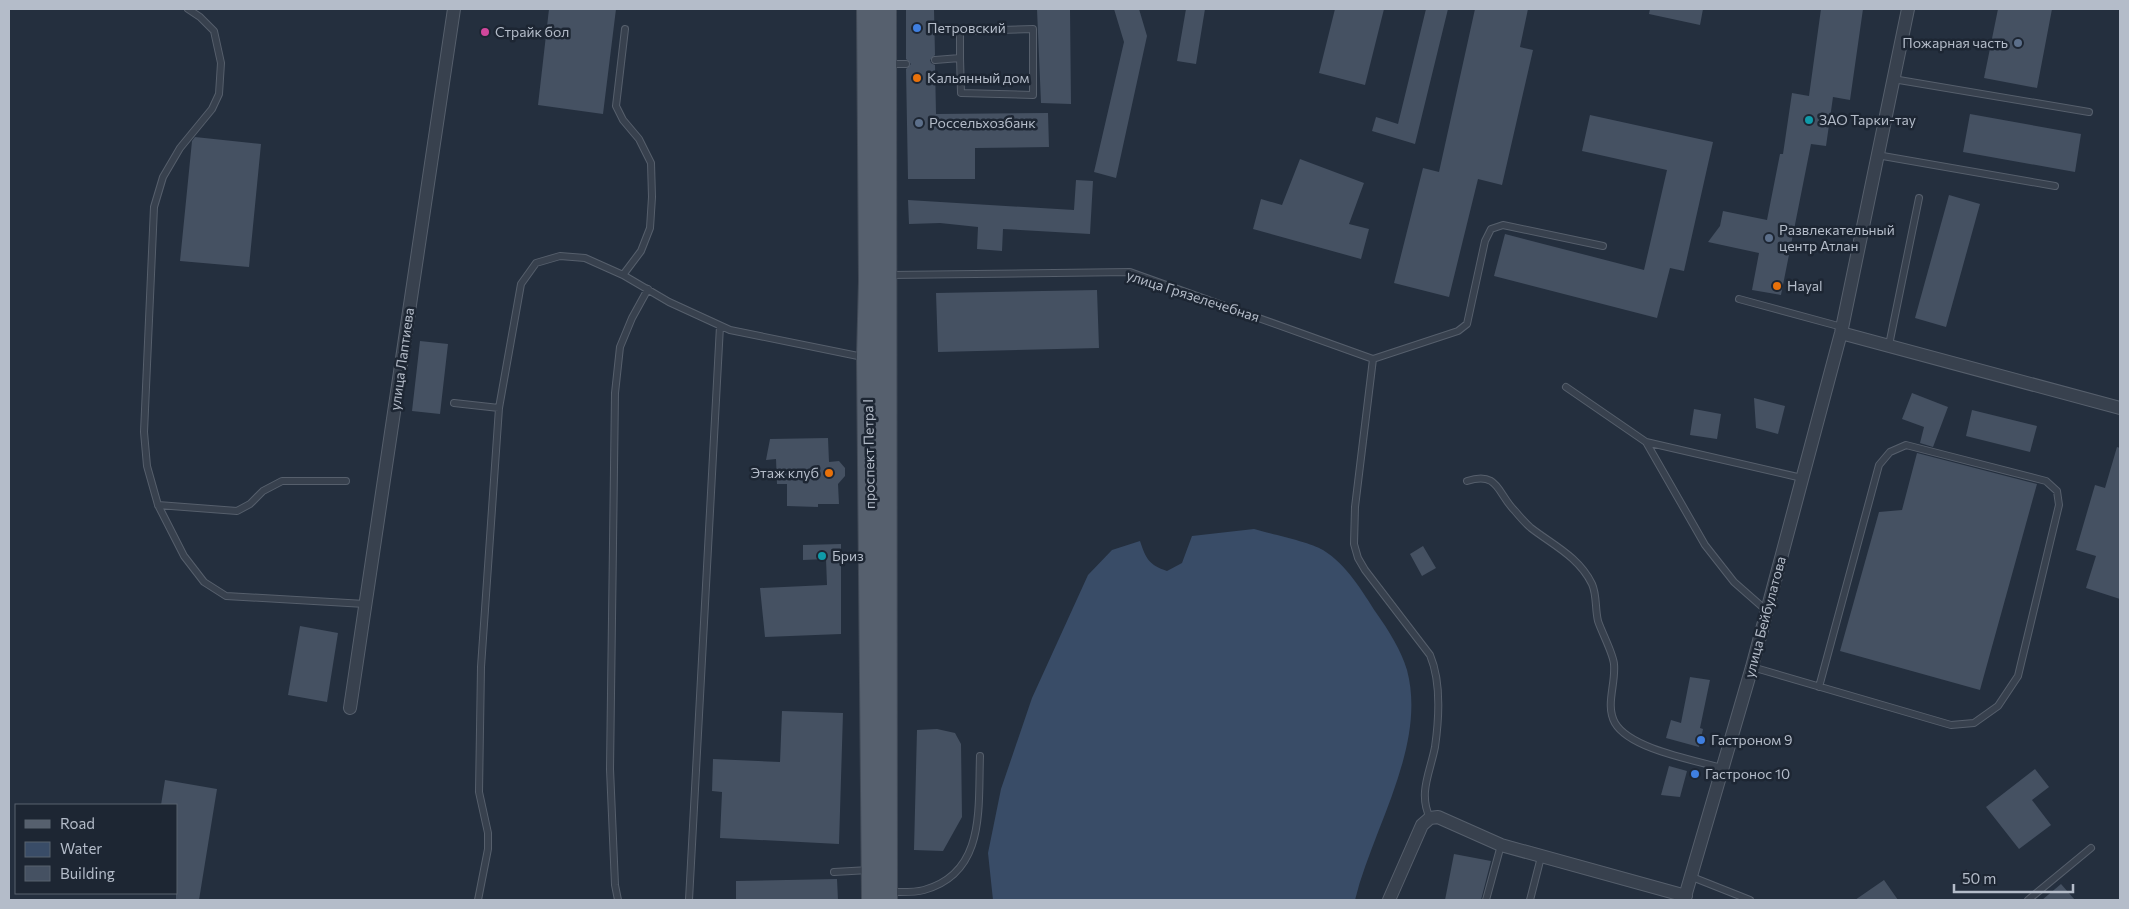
<svg xmlns="http://www.w3.org/2000/svg" width="2129" height="909" font-family="Commissioner,sans-serif">
<style>
.water{fill:#394c67}
.building{fill:#455162}
.lines{fill:none;stroke-linecap:round;stroke-linejoin:round}
.service-casing{stroke:#565f6c;stroke-width:8}
.minor-casing{stroke:#565f6c;stroke-width:14}
.primary-casing{stroke:#414a57;stroke-width:22}
.service{stroke:#38414e;stroke-width:6}
.minor{stroke:#38414e;stroke-width:12}
.primary{stroke:#56606e;stroke-width:20}
.shop-dot{fill:#3f7fe0;stroke:#1d2633;stroke-width:2}
.hotel-dot{fill:#d1479c;stroke:#1d2633;stroke-width:2}
.service-dot{fill:#5c6f8a;stroke:#1d2633;stroke-width:2}
.food-dot{fill:#e8710a;stroke:#1d2633;stroke-width:2}
.culture-dot{fill:#0f9aa8;stroke:#1d2633;stroke-width:2}
.labels{text-anchor:middle;stroke-width:5;stroke-linejoin:round;paint-order:stroke}
.poi-label{font-size:14px;fill:#b4bcc9;stroke:#1d2633;text-anchor:start}
.street-label{font-size:14px;fill:#b4bcc9;stroke:#1d2633}
</style>
<rect width="100%" height="100%" fill="#242f3e"/>
<path class="water" d="M 1254,529 C 1271,534 1310,542 1323,550 C 1347,565 1362,591 1377,614 C 1389,631 1401,650 1407,670 C 1427,746 1373,827 1355,900 L 993,900 L 988,853 L 1001,789 L 1032,698 L 1088,575 L 1112,550 L 1140,541 C 1146,559 1149,565 1167,571 L 1182,563 L 1192,536 Z"/>
<path class="building" d="M 549,9 L 616,9 L 603,114 L 538,105 Z
M 906,9 L 934,9 L 935,55 L 930,60 L 931,63 L 935,65 L 936,114 L 1048,113 L 1049,147 L 975,148 L 975,179 L 908,179 L 906,69 L 911,64 L 906,59 Z
M 1037,9 L 1070,9 L 1071,104 L 1041,103 Z
M 1114,9 L 1139,9 L 1147,36 L 1116,178 L 1094,172 L 1124,42 Z
M 1186,9 L 1205,9 L 1196,64 L 1177,61 Z
M 1335,9 L 1384,9 L 1365,85 L 1319,73 Z
M 1426,9 L 1448,9 L 1415,144 L 1372,131 L 1376,117 L 1398,124 Z
M 1475,9 L 1528,9 L 1520,47 L 1533,50 L 1502,185 L 1478,179 L 1449,297 L 1394,283 L 1423,168 L 1439,172 Z
M 1650,9 L 1703,9 L 1700,25 L 1649,14 Z
M 1821,9 L 1863,9 L 1850,100 L 1833,97 L 1826,146 L 1811,144 L 1781,295 L 1752,290 L 1759,253 L 1708,242 L 1720,226 L 1723,211 L 1767,220 L 1780,154 L 1783,154 L 1792,93 L 1809,96 Z
M 1998,9 L 2052,9 L 2037,88 L 1984,78 Z
M 1970,114 L 2081,134 L 2075,172 L 1963,152 Z
M 1590,115 L 1713,142 L 1684,271 L 1670,268 L 1657,318 L 1494,276 L 1505,234 L 1644,270 L 1667,170 L 1582,151 Z
M 195,137 L 261,144 L 249,267 L 180,261 L 192,141 Z
M 1300,159 L 1364,183 L 1349,224 L 1369,229 L 1361,259 L 1253,229 L 1261,199 L 1282,205 Z
M 1076,180 L 1093,181 L 1090,234 L 1003,229 L 1002,251 L 977,249 L 978,227 L 940,223 L 909,224 L 908,200 L 1074,210 Z
M 1949,195 L 1980,204 L 1946,327 L 1915,318 Z
M 1097,290 L 1099,348 L 938,352 L 936,293 Z
M 420,341 L 448,344 L 440,414 L 412,411 Z
M 1912,393 L 1948,407 L 1933,447 L 1920,443 L 1924,427 L 1902,419 Z
M 1754,398 L 1785,406 L 1778,434 L 1756,428 Z
M 1694,409 L 1721,414 L 1717,439 L 1690,435 Z
M 1972,410 L 2037,426 L 2030,452 L 1966,436 Z
M 828,438 L 829,462 L 839,461 L 845,468 L 845,476 L 838,484 L 839,504 L 818,504 L 818,507 L 787,506 L 787,484 L 777,484 L 776,459 L 766,460 L 770,439 Z
M 2117,447 L 2120,448 L 2120,599 L 2086,588 L 2096,556 L 2076,550 L 2095,485 L 2105,488 Z
M 1917,453 L 2037,484 L 1980,690 L 1840,651 L 1879,512 L 1902,510 Z
M 841,544 L 841,634 L 765,637 L 760,588 L 827,585 L 826,559 L 803,560 L 803,545 Z
M 1423,546 L 1436,568 L 1422,576 L 1410,554 Z
M 300,626 L 338,633 L 327,702 L 288,695 Z
M 1690,677 L 1710,680 L 1700,728 L 1703,729 L 1699,747 L 1666,738 L 1671,720 L 1681,723 Z
M 782,711 L 843,713 L 839,844 L 720,838 L 722,792 L 712,791 L 713,759 L 780,762 Z
M 937,729 L 955,733 L 961,744 L 962,817 L 943,851 L 914,850 L 917,730 Z
M 1669,766 L 1687,771 L 1680,797 L 1661,795 Z
M 2035,769 L 2049,787 L 2032,800 L 2051,825 L 2019,849 L 1986,807 Z
M 165,780 L 217,789 L 199,900 L 176,900 L 176,805 L 161,805 Z
M 1454,854 L 1491,861 L 1481,900 L 1445,900 Z
M 837,879 L 838,900 L 736,900 L 736,881 Z
M 1884,880 L 1898,900 L 1855,900 Z
M 2061,884 L 2075,900 L 2042,900 Z"/>
<g class="lines">
<defs>
<path id="service" d="M 188,9 L 200,17 L 214,31 L 221,63 L 219,94 L 212,109 L 180,148 L 163,177 L 154,207 L 144,432 L 147,466 L 158,505 L 184,556 L 204,582 L 226,596 L 365,604
M 935,60 L 960,58 L 960,31 L 1033,29 L 1033,95 L 961,93 L 960,58
M 887,64 L 906,64
M 1893,79 L 2089,112
M 1877,155 L 2055,186
M 623,275 L 641,251 L 650,228 L 652,197 L 651,163 L 639,139 L 623,120 L 616,106 L 625,29
M 889,275 L 1130,272 L 1373,359 L 1458,331 L 1467,324 L 1485,241 L 1491,229 L 1503,225 L 1603,246
M 1739,299 L 1842,327
M 1889,345 L 1919,198
M 1373,359 L 1355,507 L 1354,544 L 1358,558 L 1365,570 L 1430,655 C 1441,681 1439,719 1435,747 C 1430,773 1418,793 1430,818
M 1566,387 L 1646,442 L 1705,545 L 1734,582 L 1767,611
M 454,403 L 499,408 L 521,284 L 536,263 L 560,256 L 585,258 L 623,275 L 669,302 L 730,330 L 863,357
M 1646,442 L 1802,478
M 1467,481 C 1499,471 1497,493 1515,511 C 1520,517 1525,523 1531,528 C 1553,545 1579,557 1592,584 C 1597,595 1595,609 1598,621 C 1602,633 1613,653 1614,664 C 1616,684 1605,705 1615,723 C 1630,749 1694,760 1722,768
M 158,505 L 237,511 L 250,504 L 263,491 L 282,481 L 346,481
M 1752,667 L 1951,725 L 1974,723 L 1998,706 L 2018,676 L 2059,505 L 2057,491 L 2046,481 L 1906,445 L 1890,452 L 1879,465 L 1819,687
M 834,872 L 869,870
M 1692,877 L 1750,900
M 889,892 C 900,892 913,893 924,890 C 986,873 978,808 980,756
M 478,900 L 488,849 L 488,833 L 479,792 L 481,667 L 499,408
M 618,900 L 615,885 L 610,769 L 615,393 L 620,347 L 632,318 L 648,289
M 689,900 L 720,326
M 1486,900 L 1501,845
M 1530,900 L 1541,857
M 2028,900 L 2091,848"/>
<path id="minor" d="M 1841,333 L 2120,408
M 350,708 L 454,9
M 1389,900 L 1422,825 L 1430,818 L 1438,817 L 1501,845 L 1686,896
M 1684,900 L 1752,667 L 1841,333 L 1908,9"/>
<path id="primary" d="M 867,9 L 869,281 L 867,357 L 872,900
M 886,9 L 887,900"/>
</defs>
<use href="#service" class="service-casing"/>
<use href="#minor" class="minor-casing"/>
<use href="#primary" class="primary-casing"/>
<use href="#service" class="service"/>
<use href="#minor" class="minor"/>
<use href="#primary" class="primary"/>
</g>
<g class="shop-dot">
<circle cx="917" cy="28" r="5"/>
<circle cx="1701" cy="740" r="5"/>
<circle cx="1695" cy="774" r="5"/>
</g>
<circle class="hotel-dot" cx="485" cy="32" r="5"/>
<g class="service-dot">
<circle cx="2018" cy="43" r="5"/>
<circle cx="919" cy="123" r="5"/>
<circle cx="1769" cy="238" r="5"/>
</g>
<g class="food-dot">
<circle cx="917" cy="78" r="5"/>
<circle cx="1777" cy="286" r="5"/>
<circle cx="829" cy="473" r="5"/>
</g>
<g class="culture-dot">
<circle cx="1809" cy="120" r="5"/>
<circle cx="822" cy="556" r="5"/>
</g>
<g class="labels">
<g class="poi-label">
<text x="927" y="33">Петровский</text>
<text x="495" y="37">Страйк бол</text>
<text x="2008" y="48" text-anchor="end">Пожарная часть</text>
<text x="927" y="83">Кальянный дом</text>
<text x="1819" y="125">ЗАО Тарки-тау</text>
<text x="929" y="128">Россельхозбанк</text>
<text x="1779" y="235">Развлекательный<tspan x="1779" dy="16">центр Атлан</tspan></text>
<text x="1787" y="291">Hayal</text>
<text x="819" y="478" text-anchor="end">Этаж клуб</text>
<text x="832" y="561">Бриз</text>
<text x="1711" y="745">Гастроном 9</text>
<text x="1705" y="779">Гастронос 10</text>
</g>
<g class="street-label">
<text transform="translate(1193 296) rotate(18)" y="5">улица Грязелечебная</text>
<text transform="translate(402 359) rotate(-82)" y="5">улица Лаптиева</text>
<text transform="translate(869 454) rotate(-91)" y="5">проспект Петра I</text>
<text transform="translate(1765 617) rotate(-75)" y="5">улица Бейбулатова</text>
</g>
</g>
<rect width="2129" height="909" fill="none" stroke="#b4bcc9" stroke-width="20"/>
<rect x="15" y="804" width="162" height="90" fill="#1d2633" stroke="#59626f"/>
<rect x="25" y="820" width="25" height="8" fill="#56606e" stroke="#59626f"/>
<text x="60" y="829" font-size="15" fill="#b4bcc9">Road</text>
<rect x="25" y="842" width="25" height="15" fill="#394c67" stroke="#59626f"/>
<text x="60" y="854" font-size="15" fill="#b4bcc9">Water</text>
<rect x="25" y="866" width="25" height="15" fill="#455162" stroke="#59626f"/>
<text x="60" y="879" font-size="15" fill="#b4bcc9">Building</text>
<path d="M1954 884v8h119v-8" fill="none" stroke="#b4bcc9" stroke-width="2.5"/>
<text x="1962" y="884" font-size="15" fill="#b4bcc9" stroke="#1d2633" stroke-width="4" paint-order="stroke">50 m</text>
</svg>
